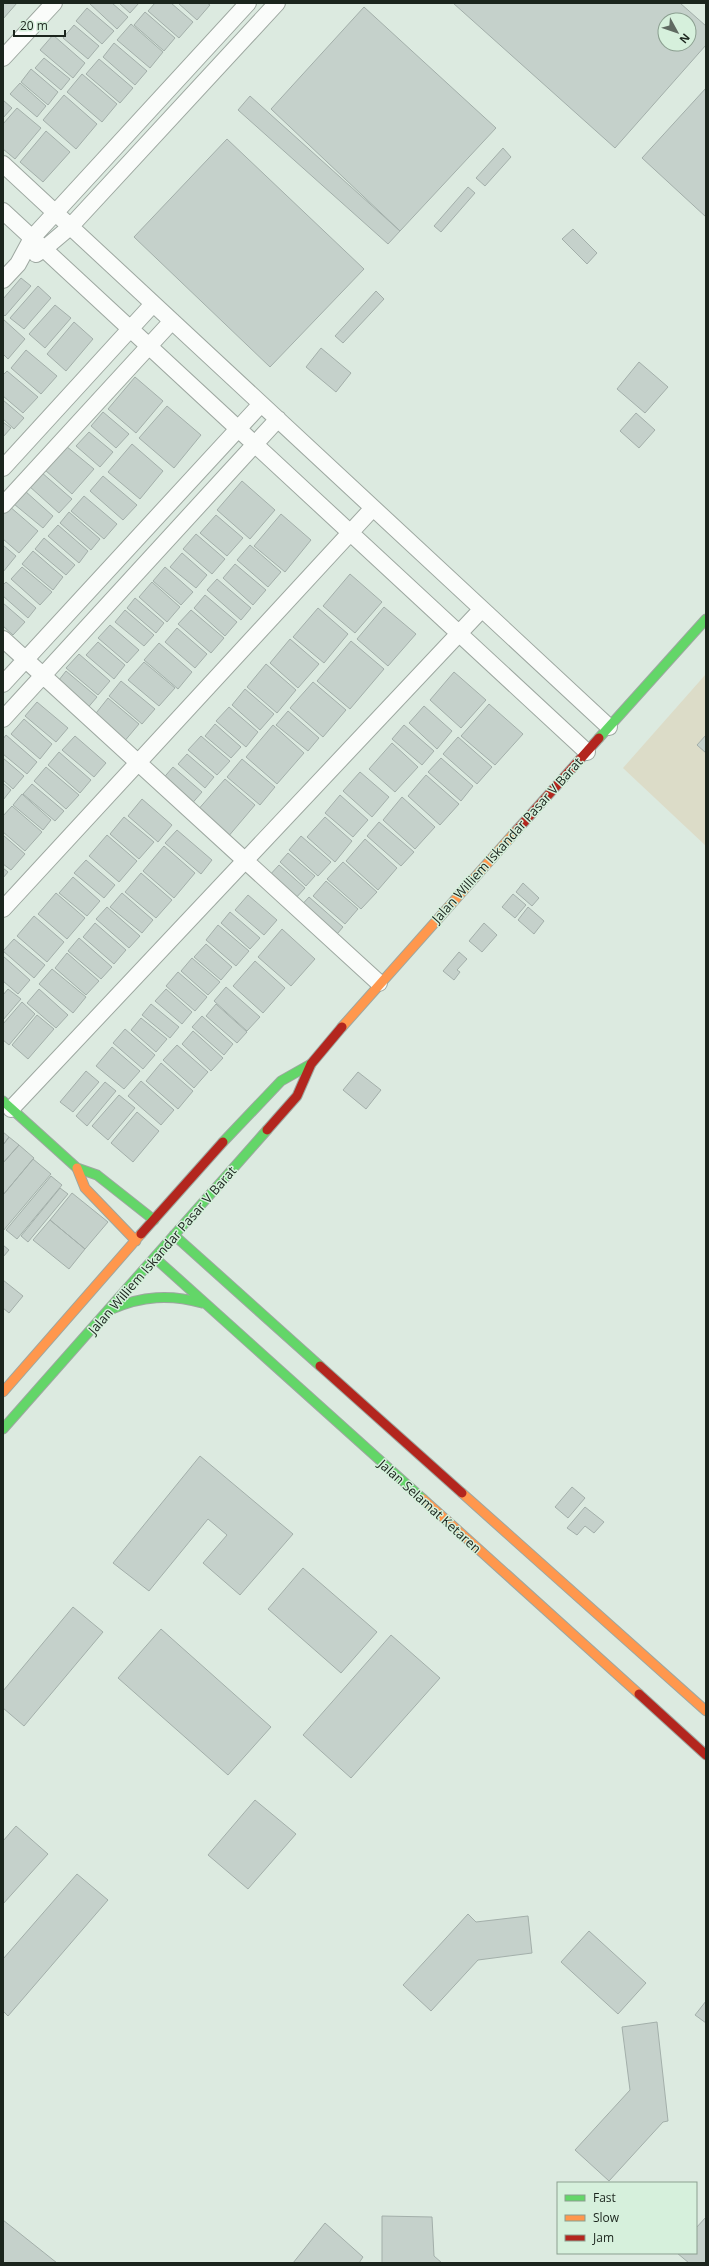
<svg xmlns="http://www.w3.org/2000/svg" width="709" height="2266" font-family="'Open Sans',sans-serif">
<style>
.green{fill:#dcdcc8}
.building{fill:#c5d1cb;stroke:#a3afaa;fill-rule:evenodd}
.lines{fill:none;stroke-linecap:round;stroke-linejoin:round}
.street-casing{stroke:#9da7a0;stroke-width:18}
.fast-casing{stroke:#9da7a0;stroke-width:11}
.slow-casing{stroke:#9da7a0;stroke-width:11}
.jam-casing{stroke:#9da7a0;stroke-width:11}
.street{stroke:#fafcfa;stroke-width:16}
.fast{stroke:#63d668;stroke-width:9}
.slow{stroke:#ff974d;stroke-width:9}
.jam{stroke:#b3261e;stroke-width:9}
.labels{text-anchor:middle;stroke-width:3;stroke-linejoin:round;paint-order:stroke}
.street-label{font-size:13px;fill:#1b251d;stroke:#d6f0dc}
</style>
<rect width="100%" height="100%" fill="#dceae0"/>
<path class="green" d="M 706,674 L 706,846 L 623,768 Z"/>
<path class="building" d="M 3,3 L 17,3 L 3,19 Z
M 89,3 L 112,3 L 128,17 L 117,29 Z
M 119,3 L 139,3 L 130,13 Z
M 155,3 L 171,3 L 193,22 L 179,38 L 148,11 Z
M 178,3 L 207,3 L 210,5 L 197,20 Z
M 453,3 L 680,3 L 706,26 L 706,45 L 615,148 ZM 665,20 L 689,20 L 689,44 L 665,44 Z
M 364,7 L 496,128 L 400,231 L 271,109 Z
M 87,8 L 114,31 L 102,44 L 76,21 Z
M 145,12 L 175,38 L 164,51 L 134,25 Z
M 131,24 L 163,52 L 150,68 L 117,40 Z
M 74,25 L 99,46 L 88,59 L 63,38 Z
M 53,35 L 85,63 L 73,78 L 40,50 Z
M 114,43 L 147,71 L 135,85 L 103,57 Z
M 44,58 L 70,79 L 61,90 L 35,68 Z
M 99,59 L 133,88 L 120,103 L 86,74 Z
M 31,69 L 58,92 L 48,105 L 21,82 Z
M 82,74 L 117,104 L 102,122 L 67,92 Z
M 20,83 L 46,106 L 37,117 L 10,94 Z
M 706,88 L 706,217 L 642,158 Z
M 64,95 L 97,124 L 76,149 L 43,120 Z
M 250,96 L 400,231 L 388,244 L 238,110 Z
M 3,100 L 12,108 L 3,118 Z
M 17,108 L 41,128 L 15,159 L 3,149 L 3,124 Z
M 46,131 L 70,152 L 43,182 L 20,162 Z
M 227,139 L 364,269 L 270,367 L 134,237 Z
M 503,148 L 511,157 L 485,186 L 476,178 Z
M 468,187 L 475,193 L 441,232 L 434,226 Z
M 573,229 L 597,253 L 587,264 L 562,239 Z
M 21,278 L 31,286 L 5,316 L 3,314 L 3,299 Z
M 38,286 L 51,298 L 24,329 L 10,318 Z
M 376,291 L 384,299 L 343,343 L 335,336 Z
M 55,305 L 71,318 L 45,348 L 29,334 Z
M 3,319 L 25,339 L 8,359 L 3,354 Z
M 74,322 L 93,339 L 66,371 L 47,354 Z
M 321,348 L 351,373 L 336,392 L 306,367 Z
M 26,350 L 57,376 L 41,394 L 11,368 Z
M 639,362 L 668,387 L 645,413 L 617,389 Z
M 7,371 L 38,397 L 23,413 L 3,396 L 3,375 Z
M 135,377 L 163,401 L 136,433 L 108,409 Z
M 3,400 L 24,418 L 14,429 L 3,419 Z
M 167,406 L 201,435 L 174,468 L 139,438 Z
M 103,412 L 129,434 L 116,448 L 91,426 Z
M 636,413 L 655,430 L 639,448 L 620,431 Z
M 3,422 L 11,428 L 3,437 Z
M 89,432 L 113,452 L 100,467 L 76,446 Z
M 132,444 L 163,471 L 140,499 L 108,472 Z
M 66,446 L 94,469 L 72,494 L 45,470 Z
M 41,472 L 72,499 L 59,513 L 29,486 Z
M 103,476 L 137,505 L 123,520 L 90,491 Z
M 242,481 L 275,510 L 250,539 L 217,510 Z
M 25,491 L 53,516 L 43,528 L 14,504 Z
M 84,496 L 117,524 L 104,539 L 71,511 Z
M 9,506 L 38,531 L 19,553 L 3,539 L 3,513 Z
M 69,512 L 100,539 L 91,550 L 60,523 Z
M 281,514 L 311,540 L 285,572 L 254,546 Z
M 216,515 L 243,538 L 227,556 L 200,533 Z
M 58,525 L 88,551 L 79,563 L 48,536 Z
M 196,534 L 225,559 L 212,574 L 183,549 Z
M 44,538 L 75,565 L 66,575 L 35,549 Z
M 3,545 L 16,556 L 3,572 Z
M 250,545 L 281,572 L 268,587 L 237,560 Z
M 33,551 L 63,577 L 53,590 L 22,564 Z
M 182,553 L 207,575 L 196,588 L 170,567 Z
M 235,564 L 266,590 L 253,605 L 223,578 Z
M 22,567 L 52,592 L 40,605 L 11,579 Z
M 165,567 L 193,592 L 181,605 L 153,581 Z
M 350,574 L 382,602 L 355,633 L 323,606 Z
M 217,579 L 251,608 L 241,620 L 207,590 Z
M 6,582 L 36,608 L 28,618 L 3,596 L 3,585 Z
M 152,582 L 180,607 L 167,622 L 139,597 Z
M 205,595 L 237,622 L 225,636 L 194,608 Z
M 135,598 L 164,623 L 156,633 L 127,608 Z
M 3,603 L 25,622 L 13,635 L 3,626 Z
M 384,607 L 416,634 L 388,666 L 357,639 Z
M 318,608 L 348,634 L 324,663 L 293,637 Z
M 125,610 L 154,635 L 144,646 L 115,622 Z
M 191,610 L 224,638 L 211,653 L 178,624 Z
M 110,625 L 139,650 L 127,663 L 98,638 Z
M 177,628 L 207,654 L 195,668 L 165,642 Z
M 290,639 L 319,664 L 298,688 L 270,663 Z
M 351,641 L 384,669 L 350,709 L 317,681 Z
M 98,642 L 125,665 L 114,679 L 86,655 Z
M 159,643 L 192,672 L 178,689 L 144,660 Z
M 79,654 L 110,681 L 98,695 L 66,668 Z
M 144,662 L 175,688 L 159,706 L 128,680 Z
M 266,664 L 296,690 L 277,713 L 247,687 Z
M 66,671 L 97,697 L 85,711 L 55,685 Z
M 454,672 L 486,700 L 461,728 L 430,700 Z
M 121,681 L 155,709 L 142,724 L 109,696 Z
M 313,682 L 346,710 L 323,737 L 290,708 Z
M 245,689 L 274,714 L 260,730 L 232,705 Z
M 108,698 L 139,724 L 123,743 L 93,717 Z
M 37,702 L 68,728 L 56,742 L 25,716 Z
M 489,704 L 523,734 L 495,765 L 461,736 Z
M 424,706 L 452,731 L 437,749 L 409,723 Z
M 229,707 L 258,732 L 246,747 L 216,721 Z
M 288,711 L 319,738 L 308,751 L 276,725 Z
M 24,719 L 52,744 L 40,759 L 11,734 Z
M 215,724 L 241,747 L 231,758 L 205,736 Z
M 273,725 L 304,753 L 277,784 L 246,757 Z
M 404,725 L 434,751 L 422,765 L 392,739 Z
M 6,735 L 37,762 L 27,774 L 3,754 L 3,739 Z
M 706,735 L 706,753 L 697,745 Z
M 75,736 L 106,763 L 94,777 L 62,750 Z
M 201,736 L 230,761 L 217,775 L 188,750 Z
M 458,737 L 492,767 L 477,784 L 443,754 Z
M 392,743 L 418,767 L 395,792 L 369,769 Z
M 59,752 L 91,780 L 80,793 L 48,765 Z
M 187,754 L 214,777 L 205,788 L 178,764 Z
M 3,758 L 24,776 L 13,789 L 3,780 Z
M 441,758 L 473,786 L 461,801 L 428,772 Z
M 242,759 L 275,787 L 260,805 L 227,777 Z
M 46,767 L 79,795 L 66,809 L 34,781 Z
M 173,767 L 202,792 L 189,807 L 160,782 Z
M 360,772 L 389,797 L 372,817 L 343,791 Z
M 426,775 L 459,804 L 440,825 L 408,796 Z
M 225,779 L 255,805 L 227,838 L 196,812 Z
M 3,783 L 11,790 L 3,800 Z
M 32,784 L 64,811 L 55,821 L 23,794 Z
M 22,794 L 51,820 L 43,830 L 13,805 Z
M 340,795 L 368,820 L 353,837 L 325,813 Z
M 402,797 L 435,827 L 415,849 L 383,820 Z
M 142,799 L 172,825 L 158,842 L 128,816 Z
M 12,806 L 42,832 L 25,851 L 3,832 L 3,816 Z
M 124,817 L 154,842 L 139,859 L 110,834 Z
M 325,817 L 352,841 L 335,862 L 307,837 Z
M 379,822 L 414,852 L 401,866 L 367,836 Z
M 177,830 L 212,860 L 201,874 L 165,843 Z
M 3,835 L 25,854 L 11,870 L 3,864 Z
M 107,835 L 137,861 L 119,882 L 89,856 Z
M 301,836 L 331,862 L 318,876 L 289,850 Z
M 365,839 L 397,868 L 378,890 L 346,861 Z
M 164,846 L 195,873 L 174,898 L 143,871 Z
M 288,853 L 315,876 L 306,886 L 280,862 Z
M 86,860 L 115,885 L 104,898 L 74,873 Z
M 343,862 L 377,892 L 361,909 L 327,879 Z
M 279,865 L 305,888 L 294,900 L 268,877 Z
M 3,868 L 8,872 L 3,878 Z
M 141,873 L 172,900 L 156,918 L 125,892 Z
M 73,877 L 100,901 L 87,916 L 59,893 Z
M 326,881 L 358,909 L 345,924 L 313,896 Z
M 523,883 L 539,898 L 532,906 L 516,892 Z
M 56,893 L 85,918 L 67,939 L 38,914 Z
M 122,893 L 153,920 L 142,933 L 110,907 Z
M 513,894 L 526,905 L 515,918 L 502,907 Z
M 248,895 L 277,920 L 264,935 L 235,910 Z
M 309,897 L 343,927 L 332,940 L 297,910 Z
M 107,907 L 140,936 L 129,948 L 96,919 Z
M 528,907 L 544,921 L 534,934 L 518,920 Z
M 230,912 L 260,938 L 250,949 L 221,923 Z
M 34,916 L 64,942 L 47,962 L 17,936 Z
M 95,923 L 126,950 L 114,964 L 83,937 Z
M 484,923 L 497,935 L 482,952 L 469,941 Z
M 218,925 L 249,951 L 236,966 L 206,940 Z
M 282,929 L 315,959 L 291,986 L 258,957 Z
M 79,938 L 112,967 L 101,979 L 68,951 Z
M 14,939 L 45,965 L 34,978 L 3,951 Z
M 206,944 L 232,967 L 221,980 L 194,957 Z
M 459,952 L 467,959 L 457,970 L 460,972 L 454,980 L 443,971 Z
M 67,953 L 99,981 L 86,995 L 55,968 Z
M 3,956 L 30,980 L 18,994 L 3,981 Z
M 192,958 L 220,982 L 208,995 L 181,971 Z
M 255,961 L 285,988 L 263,1013 L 233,986 Z
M 52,969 L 86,997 L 73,1013 L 39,984 Z
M 178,972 L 207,997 L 195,1011 L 166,986 Z
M 226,987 L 260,1017 L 247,1031 L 214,1001 Z
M 8,989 L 21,999 L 3,1020 L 3,995 Z
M 39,989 L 68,1015 L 56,1028 L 27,1003 Z
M 166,989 L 192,1012 L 182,1024 L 155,1001 Z
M 22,1002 L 35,1014 L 9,1045 L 3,1040 L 3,1024 Z
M 151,1004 L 179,1027 L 170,1038 L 142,1015 Z
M 216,1004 L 247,1032 L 237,1043 L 206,1016 Z
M 37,1015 L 54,1029 L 28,1059 L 12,1045 Z
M 202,1016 L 233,1044 L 224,1055 L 192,1027 Z
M 141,1018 L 167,1039 L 156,1052 L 131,1030 Z
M 125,1029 L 155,1055 L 143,1069 L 113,1043 Z
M 193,1031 L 223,1058 L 211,1071 L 182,1044 Z
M 177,1045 L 208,1072 L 194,1088 L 163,1060 Z
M 112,1047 L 140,1071 L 124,1089 L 96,1066 Z
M 161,1063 L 193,1091 L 178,1109 L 146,1081 Z
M 86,1071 L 99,1082 L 73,1112 L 60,1102 Z
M 358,1072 L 381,1090 L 366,1109 L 343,1090 Z
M 141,1081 L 174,1110 L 161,1125 L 128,1096 Z
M 105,1082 L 116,1091 L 87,1126 L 76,1116 Z
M 119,1095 L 135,1108 L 108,1140 L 92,1126 Z
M 137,1112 L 159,1131 L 133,1162 L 111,1143 Z
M 3,1132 L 9,1137 L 3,1145 Z
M 9,1137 L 19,1145 L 3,1163 L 3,1145 Z
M 19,1145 L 34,1158 L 3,1195 L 3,1163 Z
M 33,1159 L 51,1174 L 3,1231 L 3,1195 Z
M 51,1176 L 62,1185 L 17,1239 L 6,1230 Z
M 60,1188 L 68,1194 L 28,1242 L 21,1236 Z
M 72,1193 L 108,1222 L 85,1249 L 50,1220 Z
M 50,1220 L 85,1249 L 69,1269 L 33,1240 Z
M 3,1245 L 9,1250 L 3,1257 Z
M 3,1280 L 23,1296 L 9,1313 L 3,1308 Z
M 200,1456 L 293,1534 L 240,1595 L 203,1563 L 227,1535 L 208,1519 L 149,1591 L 113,1563 Z
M 572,1487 L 585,1498 L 568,1518 L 555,1507 Z
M 585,1507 L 604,1522 L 594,1533 L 585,1526 L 577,1535 L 567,1528 Z
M 303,1568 L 377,1632 L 341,1673 L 268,1609 Z
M 73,1607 L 103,1632 L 24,1726 L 3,1708 L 3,1691 Z
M 161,1629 L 271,1727 L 228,1775 L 118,1678 Z
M 391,1635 L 440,1678 L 351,1778 L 303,1735 Z
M 255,1800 L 296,1834 L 248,1889 L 208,1855 Z
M 16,1826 L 48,1854 L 3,1904 L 3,1841 Z
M 77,1874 L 108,1900 L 8,2016 L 3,2011 L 3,1959 Z
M 468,1914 L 476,1922 L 528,1916 L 532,1953 L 478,1960 L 431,2011 L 403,1985 Z
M 589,1931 L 646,1983 L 618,2014 L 561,1962 Z
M 706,2001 L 706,2023 L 695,2015 Z
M 657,2022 L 668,2121 L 663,2122 L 609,2181 L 575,2150 L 630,2090 L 622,2027 Z
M 382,2216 L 432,2217 L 434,2256 L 442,2263 L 382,2263 Z
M 706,2217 L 706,2263 L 689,2263 L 677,2253 L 696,2253 L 696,2228 Z
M 3,2220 L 57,2263 L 3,2263 Z
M 325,2223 L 363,2257 L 359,2263 L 293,2263 Z"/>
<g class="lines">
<defs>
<path id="street" d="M 3,58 L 54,3
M 3,164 L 609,727
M 3,211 L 587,752
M 36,254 L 44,249 L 70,227 L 277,3
M 3,280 L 18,264 L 32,238 L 248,3
M 3,468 L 153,304
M 3,505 L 172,321
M 3,639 L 379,983
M 3,684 L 261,404
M 3,719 L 278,419
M 3,909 L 373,508
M 11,1109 L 482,609"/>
<path id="fast" d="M 599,738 L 706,619
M 3,1101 L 77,1168 L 97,1175 L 154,1220
M 223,1142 L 281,1081 L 311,1064
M 174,1235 L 320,1366
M 155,1258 L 423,1499
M 112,1309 C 142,1296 170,1294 202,1303
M 3,1429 L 267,1130"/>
<path id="slow" d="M 342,1027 L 517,830
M 77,1168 L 85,1188 L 136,1241
M 3,1392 L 141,1234
M 462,1493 L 706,1711
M 423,1499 L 639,1694"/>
<path id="jam" d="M 517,830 L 599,738
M 267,1130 L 297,1096 L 311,1064 L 342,1027
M 141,1234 L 223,1142
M 320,1366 L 462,1493
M 639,1694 L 706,1755"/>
</defs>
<use href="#street" class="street-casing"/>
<use href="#fast" class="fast-casing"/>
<use href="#slow" class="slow-casing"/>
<use href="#jam" class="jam-casing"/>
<use href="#street" class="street"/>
<use href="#fast" class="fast"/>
<use href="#slow" class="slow"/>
<use href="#jam" class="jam"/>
</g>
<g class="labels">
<g class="street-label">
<text transform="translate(507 840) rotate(-48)" y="5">Jalan Williem Iskandar Pasar V Barat</text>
<text transform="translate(162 1250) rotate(-49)" y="5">Jalan Williem Iskandar Pasar V Barat</text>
<text transform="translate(430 1506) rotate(42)" y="5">Jalan Selamat Ketaren</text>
</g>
</g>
<rect width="709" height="2266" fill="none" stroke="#1b251d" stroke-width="8"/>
<rect x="557" y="2182" width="140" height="72" fill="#d6f0dc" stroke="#8b9f90"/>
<rect x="565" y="2195" width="20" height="6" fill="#63d668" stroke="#8b9f90"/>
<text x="593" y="2202" font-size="12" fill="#1b251d">Fast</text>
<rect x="565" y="2215" width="20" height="6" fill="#ff974d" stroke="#8b9f90"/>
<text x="593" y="2222" font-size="12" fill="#1b251d">Slow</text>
<rect x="565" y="2235" width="20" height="6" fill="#b3261e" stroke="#8b9f90"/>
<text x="593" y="2242" font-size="12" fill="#1b251d">Jam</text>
<g transform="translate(677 32) rotate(130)"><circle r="19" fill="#d6f0dc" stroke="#8b9f90"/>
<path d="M0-3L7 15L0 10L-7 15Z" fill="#5f6a61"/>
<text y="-6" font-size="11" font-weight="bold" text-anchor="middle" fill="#1b251d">N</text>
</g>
<path d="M14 30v6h51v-6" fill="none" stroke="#1b251d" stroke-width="2"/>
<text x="20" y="30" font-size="12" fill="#1b251d" stroke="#d6f0dc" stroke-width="3" paint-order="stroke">20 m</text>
</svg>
